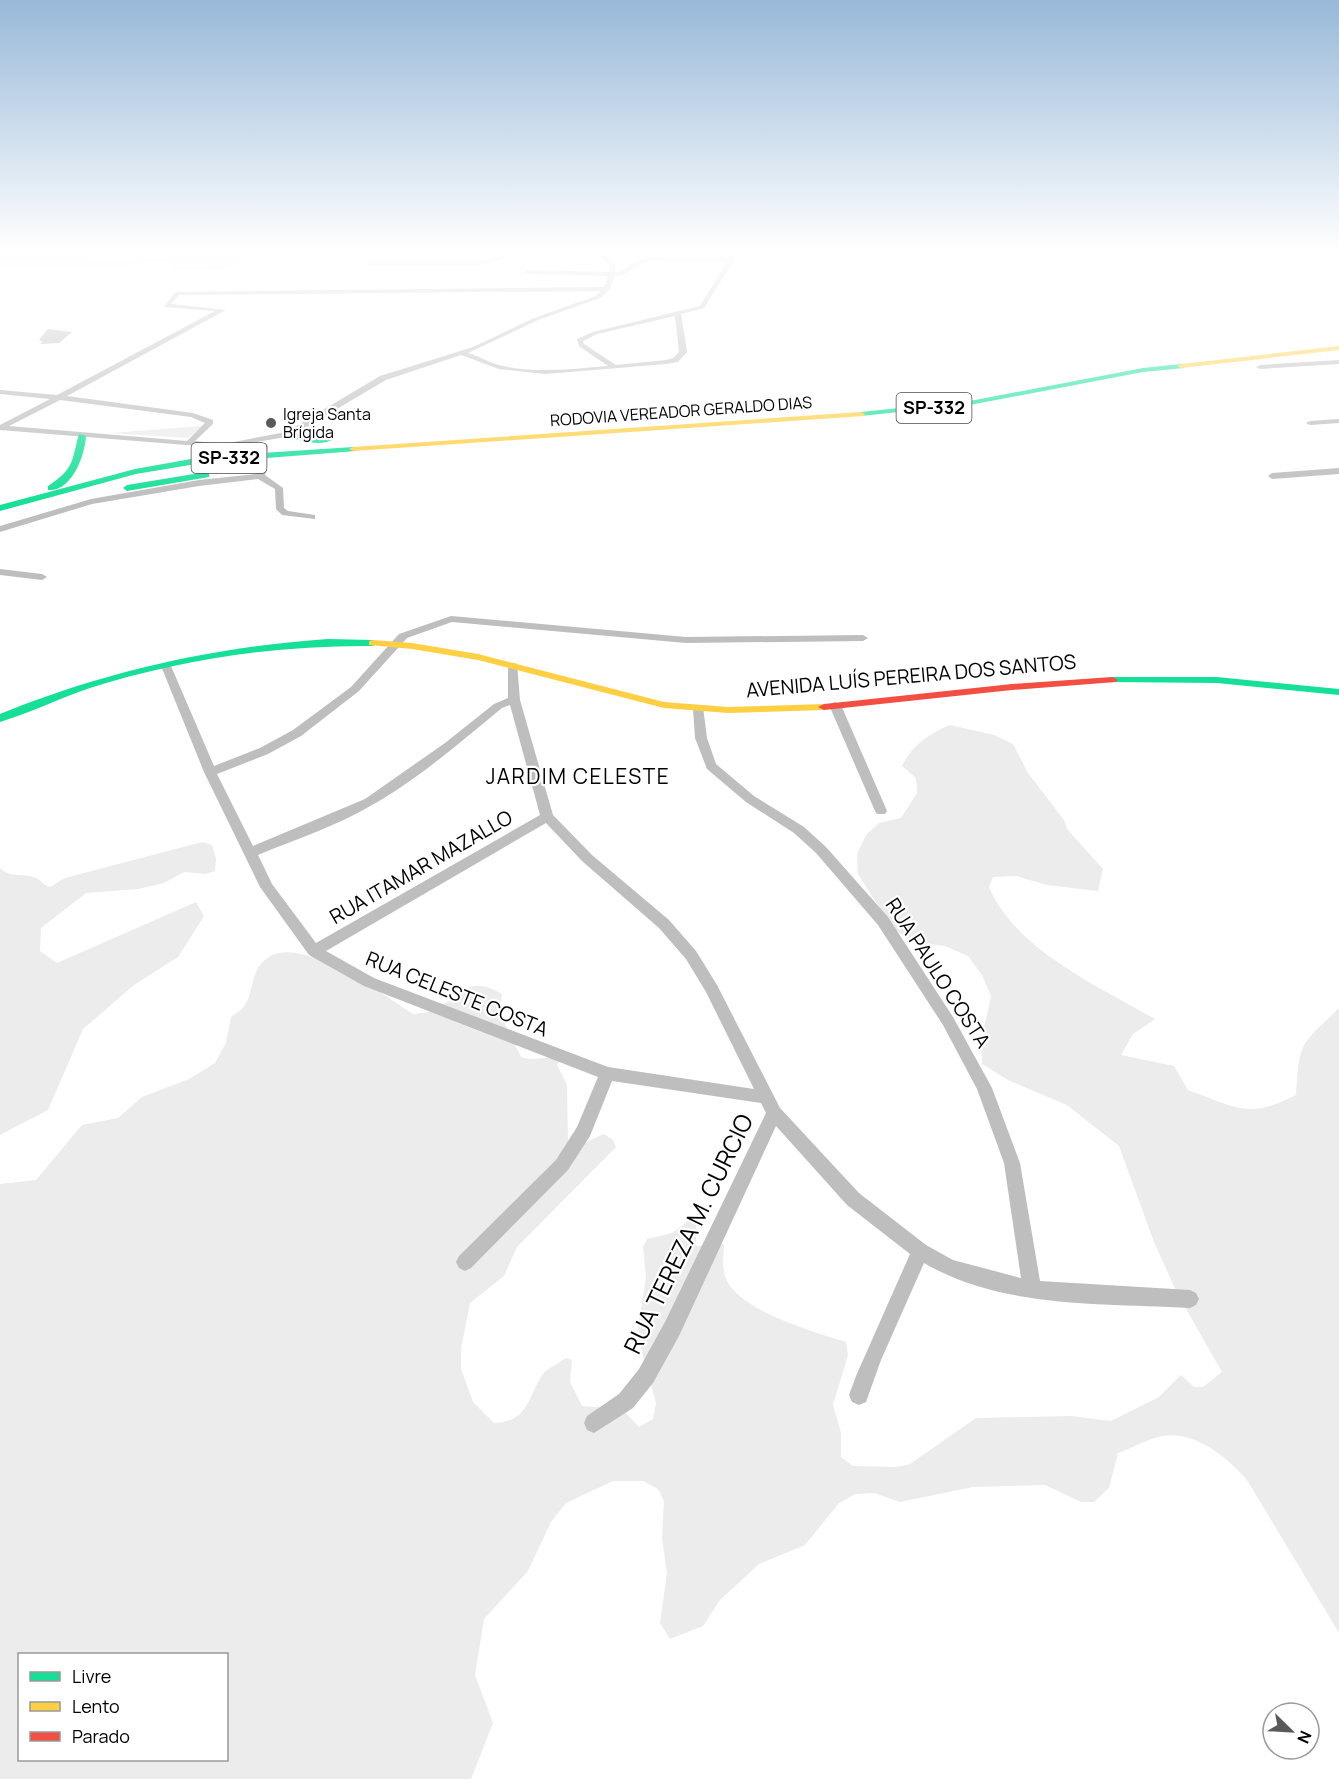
<svg xmlns="http://www.w3.org/2000/svg" width="1339" height="1779" font-family="Manrope,sans-serif">
<style>
.green{fill:#ececec;fill-rule:evenodd}
.water{fill:#bfbfbf}
.lines{fill:none;stroke-linecap:round;stroke-linejoin:round}
.street{fill:#bebebe;fill-rule:evenodd}
.fast{fill:#16e098;fill-rule:evenodd}
.slow{fill:#ffcf43;fill-rule:evenodd}
.jam{fill:#f24e42;fill-rule:evenodd}
.street-bridge{stroke:#bebebe;stroke-width:8}
.poi-dot{fill:#595959;stroke:#fff;stroke-width:2}
.labels{text-anchor:middle;stroke-width:4.5;stroke-linejoin:round;paint-order:stroke}
.far-street-label{font-size:16px;fill:#000;stroke:#fff}
.far-poi-label{font-size:16px;fill:#000;stroke:#fff;text-anchor:start}
.shield{fill:#fff;stroke:#4c4c4c;stroke-width:1.5}
.shield-label{font-size:18px;font-weight:bold;fill:#000}
.street-label{font-size:20px;fill:#000;stroke:#fff}
.neighbourhood-label{font-size:21px;letter-spacing:1.5px;fill:#000;stroke:#fff}
.near-street-label{font-size:24px;fill:#000;stroke:#fff}
</style>
<rect width="100%" height="100%" fill="#fff"/>
<path class="green" d="M 0,253 L 67,253 L 112,261 L 154,253 L 252,253 C 230,277 201,268 172,271 L 170,262 L 160,261 L 94,269 L 77,266 L 36,269 L 0,266 Z
M 203,426 L 188,438 L 110,433 Z
M 950,725 L 994,735 L 1013,744 L 1028,773 L 1064,820 L 1067,829 L 1103,869 L 1098,891 L 1047,885 L 1016,876 L 993,877 L 989,887 C 1016,950 1098,986 1155,1019 L 1133,1034 L 1121,1055 L 1174,1066 L 1188,1090 C 1236,1107 1248,1120 1296,1095 C 1300,1039 1300,1046 1339,1008 L 1339,1633 L 1247,1480 C 1228,1458 1195,1430 1162,1436 C 1148,1439 1132,1448 1118,1453 L 1109,1488 L 1094,1502 L 1081,1502 L 1045,1485 L 973,1487 L 900,1502 L 874,1493 L 855,1494 L 839,1503 L 805,1545 L 759,1564 L 720,1600 L 703,1626 L 670,1639 L 660,1623 L 667,1573 L 662,1538 L 664,1501 L 658,1489 L 643,1481 L 613,1481 L 566,1503 L 551,1522 L 528,1571 L 484,1619 L 475,1675 L 493,1723 L 471,1779 L 0,1779 L 0,1184 L 36,1180 L 82,1125 L 118,1118 L 142,1097 L 189,1079 L 215,1063 L 226,1043 L 231,1017 C 235,1014 242,1010 245,1005 C 255,988 250,969 269,957 C 301,935 386,996 413,1014 C 419,1013 427,1013 433,1010 C 463,997 465,973 502,994 L 500,1014 L 521,1057 C 535,1062 548,1055 562,1058 L 557,1065 L 567,1085 L 568,1143 L 579,1145 L 604,1134 L 613,1140 L 616,1147 L 517,1247 L 504,1276 L 470,1303 L 461,1349 L 461,1369 L 473,1402 L 494,1423 C 530,1421 526,1399 543,1374 C 548,1368 559,1363 566,1358 L 572,1360 L 570,1382 L 582,1406 L 622,1409 L 639,1427 L 653,1419 L 656,1403 L 637,1334 L 646,1277 L 643,1247 L 647,1239 L 672,1233 L 692,1218 L 696,1221 L 696,1246 L 724,1244 C 724,1253 722,1263 724,1272 C 730,1309 815,1332 846,1342 L 848,1355 L 833,1405 L 841,1433 L 841,1457 L 853,1466 L 897,1467 L 910,1464 L 976,1418 L 1071,1416 L 1111,1421 L 1159,1397 L 1181,1375 L 1194,1387 L 1203,1387 L 1222,1372 L 1178,1295 L 1154,1242 L 1119,1146 L 1067,1105 L 1008,1080 L 982,1064 L 981,1041 L 991,996 L 982,975 L 968,956 L 945,946 L 915,942 L 893,929 L 858,874 L 857,854 L 866,835 L 879,823 L 901,818 L 917,793 L 916,778 L 902,766 C 912,745 929,734 950,725 ZM 20,1654 L 226,1654 L 226,1760 L 20,1760 Z
M 202,842 L 212,845 L 216,859 L 215,871 L 205,874 L 184,872 L 164,883 L 138,889 L 86,893 L 41,928 L 40,951 L 57,963 L 196,902 L 204,916 L 178,957 L 134,985 L 83,1029 L 48,1110 L 0,1135 L 0,868 C 11,878 20,873 33,877 C 39,878 43,885 50,887 L 65,878 Z"/>
<path class="water" d="M 48,329 L 72,332 L 59,343 L 40,344 L 43,342 L 39,340 Z"/>
<g class="lines">
<path class="street" d="M 516,253 L 525,253 L 476,266 L 368,266 L 365,264 L 368,262 L 476,262 Z
M 596,253 L 602,253 L 614,263 L 616,272 L 619,272 L 634,262 L 649,257 L 729,258 L 732,253 L 738,253 L 704,308 L 681,314 L 687,352 L 678,362 L 666,364 L 545,374 L 499,369 L 461,355 L 386,380 L 291,436 L 223,448 L 0,430 L 0,425 L 50,399 L 0,394 L 0,390 L 57,395 L 215,311 L 164,307 L 175,292 L 604,287 L 608,276 L 527,274 L 524,272 L 527,270 L 610,272 L 609,265 ZM 649,261 L 727,262 L 700,306 L 593,332 L 577,339 L 579,346 L 608,366 C 573,369 533,374 499,365 C 488,362 479,356 468,353 L 538,320 L 600,298 L 610,289 L 615,276 C 627,276 638,264 649,261 ZM 601,291 L 596,296 L 534,318 L 473,347 L 380,376 L 286,432 L 223,444 L 195,441 L 213,424 L 213,420 L 193,413 L 67,396 L 226,310 L 171,304 L 179,295 ZM 675,316 L 679,352 L 673,358 L 666,360 L 616,365 L 584,344 L 583,341 L 597,334 ZM 60,400 L 191,417 L 205,423 L 187,441 L 9,426 Z
M 1211,253 L 1218,253 L 1215,255 Z
M 1339,360 L 1339,364 L 1260,369 L 1256,367 L 1260,365 Z
M 1339,419 L 1339,423 L 1310,425 L 1306,423 L 1310,421 Z
M 263,464 L 267,467 L 265,475 L 283,488 L 284,508 L 288,511 L 315,515 L 315,519 L 282,515 L 276,509 L 275,489 L 258,479 L 199,486 L 92,504 L 0,532 L 0,526 L 91,499 L 199,480 L 256,474 L 260,465 Z
M 1339,468 L 1339,474 L 1272,479 L 1268,476 L 1272,473 Z
M 0,569 L 42,574 L 47,577 L 42,580 L 0,575 Z
M 451,616 L 686,637 L 863,635 L 868,638 L 863,641 L 686,643 L 452,622 L 407,638 L 359,691 L 301,736 L 268,754 L 217,774 L 253,846 L 365,799 L 445,743 L 494,704 L 508,698 L 508,666 L 513,663 L 517,664 L 520,700 L 553,815 L 592,855 L 669,920 L 696,951 L 717,985 L 780,1108 L 859,1193 L 926,1245 L 953,1260 L 1021,1278 L 1004,1163 L 977,1089 L 943,1025 L 878,925 L 816,853 L 794,833 L 746,802 L 707,769 L 695,738 L 693,709 L 699,706 L 703,707 L 707,738 L 716,764 L 754,796 L 804,827 L 826,847 L 888,917 L 953,1017 L 992,1088 L 1020,1163 L 1040,1281 L 1190,1290 L 1196,1293 L 1199,1299 L 1196,1305 L 1190,1308 C 1102,1303 1003,1309 924,1263 L 881,1360 L 866,1402 L 859,1405 L 852,1402 L 849,1395 L 856,1376 L 910,1254 L 847,1205 L 776,1126 L 679,1336 L 653,1383 L 633,1408 L 594,1433 L 587,1430 L 584,1423 L 587,1416 L 619,1394 L 639,1369 L 665,1322 L 766,1113 L 761,1103 L 612,1081 L 590,1136 L 568,1170 L 471,1268 L 465,1271 L 459,1268 L 456,1262 L 459,1256 L 556,1160 L 577,1127 L 598,1077 L 364,986 L 309,955 L 260,887 L 204,772 L 161,666 L 166,663 L 171,666 L 214,766 L 260,748 L 293,730 L 351,687 L 399,634 ZM 510,705 L 540,815 L 316,943 L 272,884 L 258,855 C 296,839 337,826 372,805 C 417,780 462,741 502,708 ZM 546,823 L 582,861 L 659,928 L 686,959 L 706,992 L 754,1089 L 608,1067 L 374,978 L 326,951 Z
M 835,702 L 841,705 L 887,811 L 885,814 L 877,814 L 875,811 L 829,705 Z"/>
<path class="fast" d="M 1181,364 L 1184,364 L 1184,368 L 1143,372 L 975,404 L 861,416 L 857,414 L 861,412 L 975,400 L 1143,368 Z
M 285,432 L 328,438 L 332,440 C 319,447 299,440 285,436 Z
M 79,434 L 86,436 C 85,455 72,492 48,490 L 48,486 C 75,468 71,462 79,434 Z
M 353,447 L 357,449 L 356,451 L 202,463 L 136,474 L 0,511 L 0,505 L 135,469 L 202,457 Z
M 206,472 L 209,473 L 209,477 L 127,491 L 123,488 L 127,485 Z
M 328,639 L 373,640 L 378,643 L 373,646 C 277,645 182,659 90,688 C 60,698 30,713 0,722 L 0,714 C 106,671 214,647 328,639 Z
M 1112,677 L 1217,677 L 1339,689 L 1339,695 L 1217,683 L 1108,682 L 1106,680 Z"/>
<path class="slow" d="M 1339,346 L 1339,350 L 1181,368 L 1177,366 L 1181,364 Z
M 861,412 L 865,414 L 864,416 L 353,451 L 349,449 L 353,447 Z
M 373,640 L 412,643 L 478,654 L 664,702 L 728,707 L 824,704 L 830,707 L 824,710 L 728,713 L 664,708 L 478,660 L 412,649 L 369,645 L 369,641 Z"/>
<path class="jam" d="M 1112,677 L 1118,680 L 1116,682 L 1012,690 L 824,710 L 818,707 L 824,704 L 1012,684 Z"/>
<path class="street-bridge" d="M 263,465 L 264,447"/>
</g>
<linearGradient id="sky" x2="0" y2="1"><stop stop-color="#97b8d8"/><stop offset="0.5" stop-color="#fff"/><stop offset="1" stop-color="#fff" stop-opacity="0"/></linearGradient>
<rect width="1339" height="502" fill="url(#sky)"/>
<circle class="poi-dot" cx="271" cy="423" r="6"/>
<g class="labels">
<g class="far-street-label">
<text transform="translate(681 411) rotate(-4)" y="6">RODOVIA VEREADOR GERALDO DIAS</text>
</g>
<g class="far-poi-label">
<text x="283" y="420">Igreja Santa<tspan x="283" dy="18">Brígida</tspan></text>
</g>
<g class="shield">
<rect x="896.5" y="393" width="75" height="30" rx="4.5"/>
<rect x="191.5" y="443" width="75" height="30" rx="4.5"/>
</g>
<g class="shield-label">
<text x="934" y="414">SP-332</text>
<text x="229" y="464">SP-332</text>
</g>
<g class="street-label">
<text transform="translate(911 676) rotate(-5)" y="7">AVENIDA LUÍS PEREIRA DOS SANTOS</text>
<text transform="translate(421 867) rotate(-30)" y="7">RUA ITAMAR MAZALLO</text>
<text transform="translate(938 973) rotate(57)" y="7">RUA PAULO COSTA</text>
<text transform="translate(457 994) rotate(22)" y="7">RUA CELESTE COSTA</text>
</g>
<g class="neighbourhood-label">
<text x="578" y="784">JARDIM CELESTE</text>
</g>
<g class="near-street-label">
<text transform="translate(689 1234) rotate(-64)" y="8">RUA TEREZA M. CURCIO</text>
</g>
</g>
<rect x="18" y="1653" width="210" height="108" fill="#ffffff" stroke="#999999" stroke-width="1.5"/>
<rect x="30" y="1672" width="30" height="9" fill="#16e098" stroke="#999999" stroke-width="1.5"/>
<text x="72" y="1683" font-size="18" fill="#000000">Livre</text>
<rect x="30" y="1702" width="30" height="9" fill="#ffcf43" stroke="#999999" stroke-width="1.5"/>
<text x="72" y="1713" font-size="18" fill="#000000">Lento</text>
<rect x="30" y="1732" width="30" height="9" fill="#f24e42" stroke="#999999" stroke-width="1.5"/>
<text x="72" y="1743" font-size="18" fill="#000000">Parado</text>
<g transform="translate(1291 1731) rotate(114)"><circle r="28" fill="#ffffff" stroke="#999999" stroke-width="1.5"/>
<path d="M0-4.5L10 22L0 15L-10 22Z" fill="#595959"/>
<text y="-9" font-size="16" font-weight="bold" text-anchor="middle" fill="#000000">N</text>
</g>
</svg>
